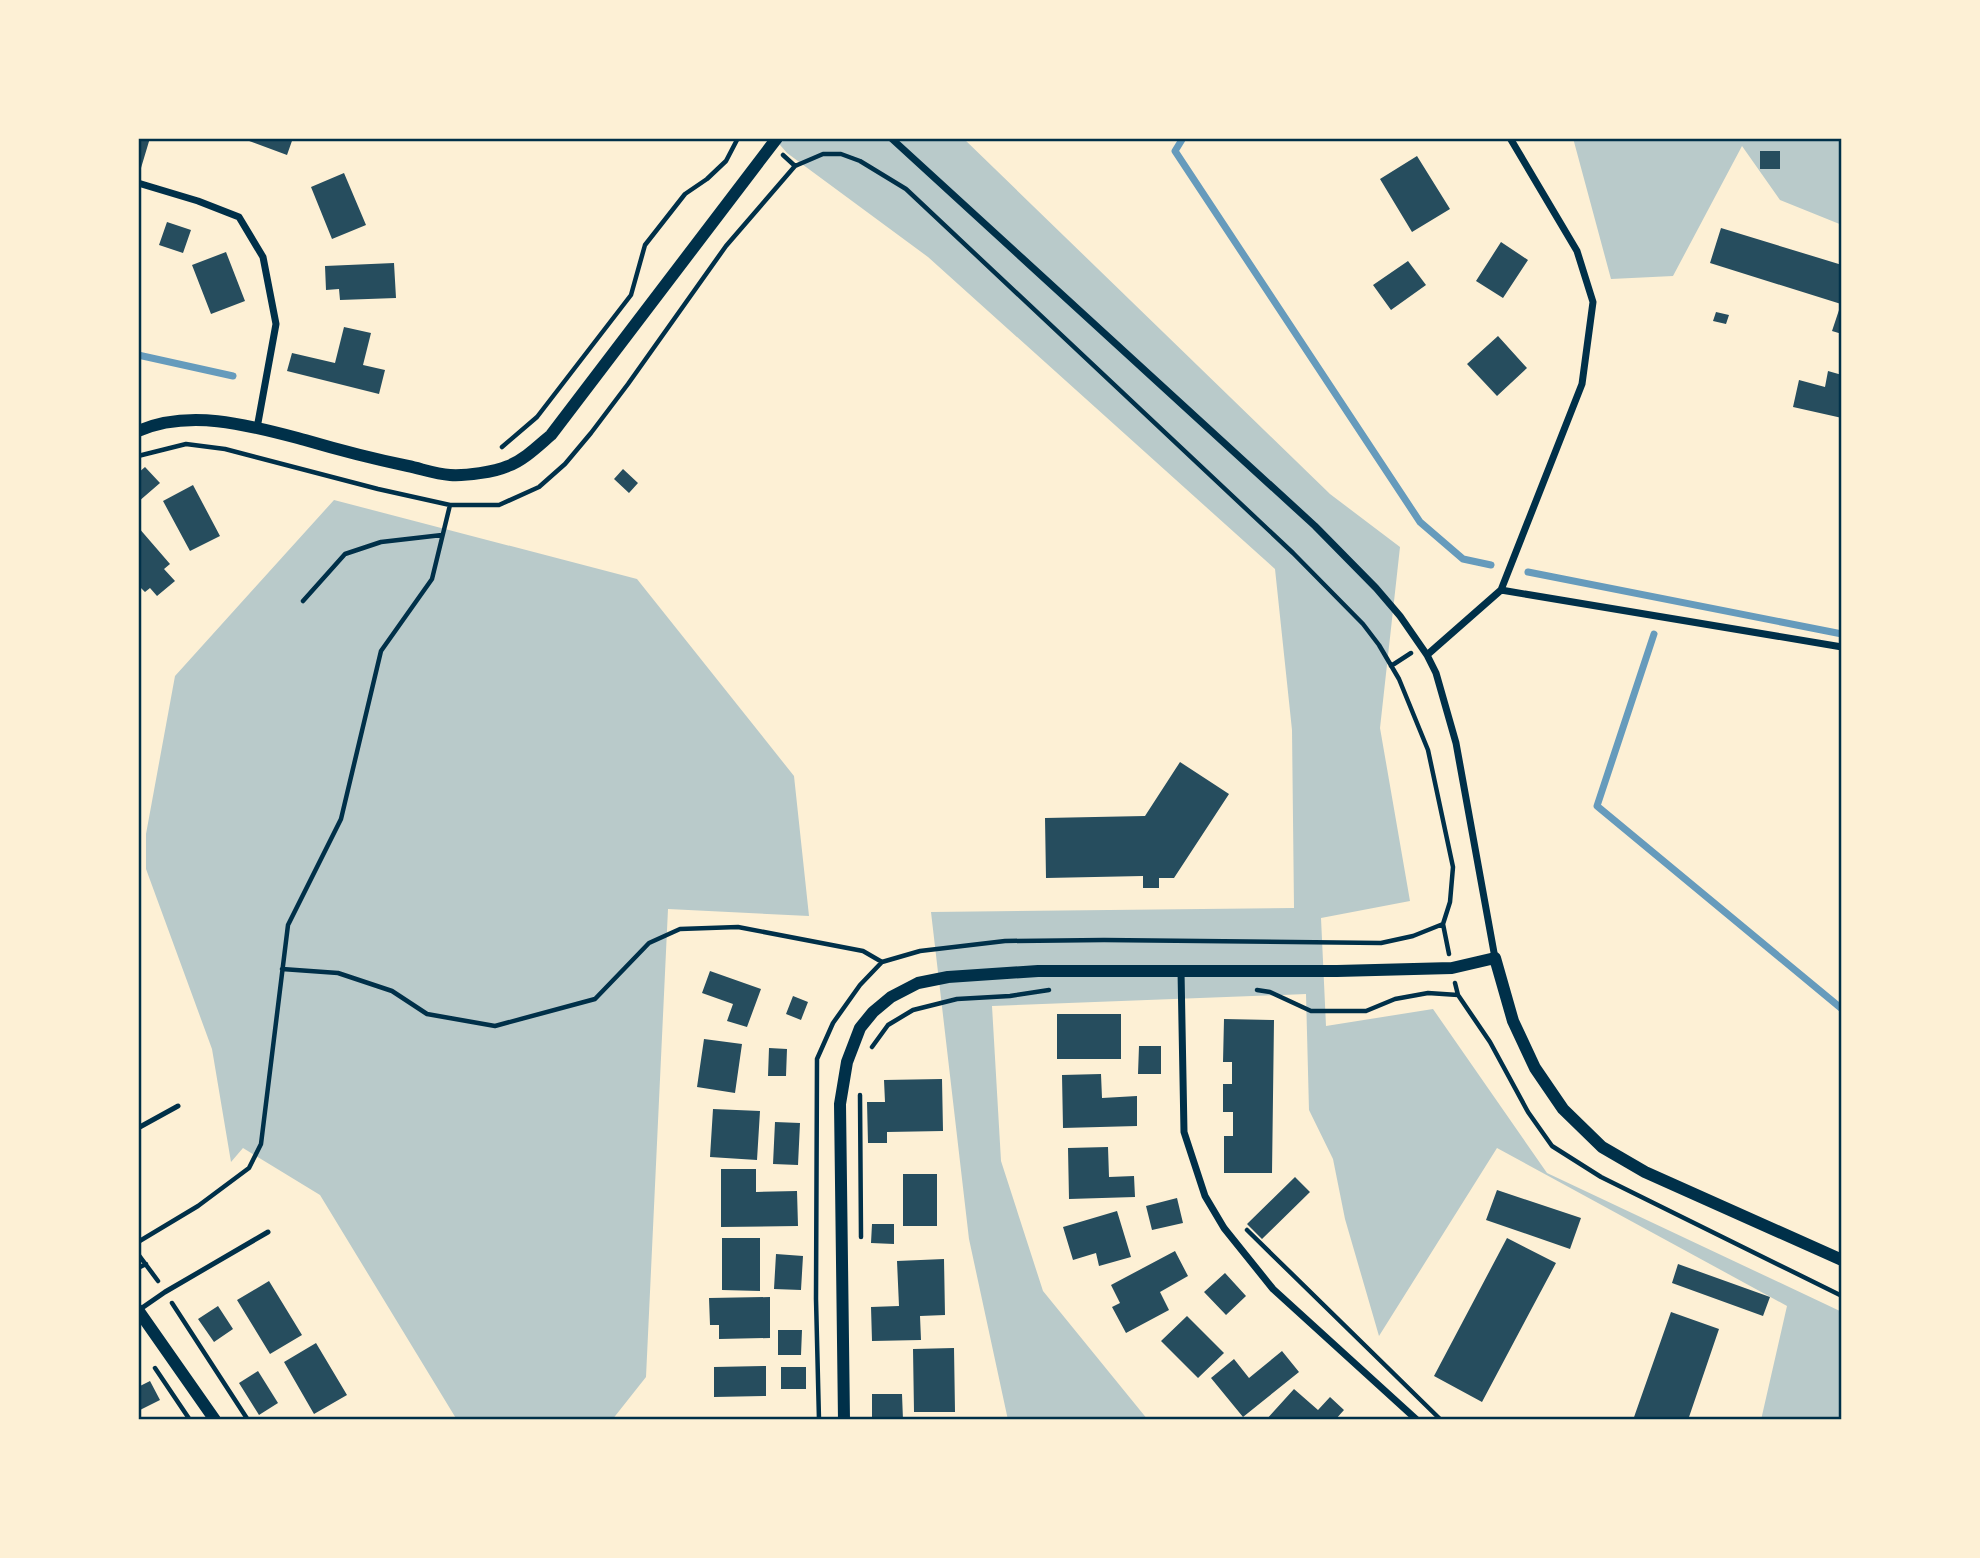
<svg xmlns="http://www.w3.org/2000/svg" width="1980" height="1558" font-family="Merriweather,serif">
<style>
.green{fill:#b9caca}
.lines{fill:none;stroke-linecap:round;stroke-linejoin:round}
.stream{stroke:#669bbc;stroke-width:7}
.building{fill:#264d5e}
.path{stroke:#003049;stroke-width:4.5}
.service{stroke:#003049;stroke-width:5}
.minor{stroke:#003049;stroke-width:7}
.tertiary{stroke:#003049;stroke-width:12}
.neatline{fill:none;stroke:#003049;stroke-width:2.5}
</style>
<rect width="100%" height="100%" fill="#fdf0d5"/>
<path class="green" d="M 774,138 L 963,138 L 1330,494 L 1400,547 L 1380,728 L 1410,901 L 1321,918 L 1326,1026 L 1433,1009 L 1547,1173 L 1842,1312 L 1842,1420 L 1761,1420 L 1787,1306 L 1497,1148 L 1379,1336 L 1345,1219 L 1333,1159 L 1309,1110 L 1306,994 L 992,1006 L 1001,1161 L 1043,1291 L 1148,1420 L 1008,1420 L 969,1239 L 931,912 L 1294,908 L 1292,730 L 1275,569 L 928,257 L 787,153 Z
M 1573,138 L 1842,138 L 1842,225 L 1780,200 L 1742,146 L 1673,276 L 1611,279 Z
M 334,500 L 637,579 L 794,776 L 809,916 L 668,909 L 646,1377 L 612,1420 L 457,1420 L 320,1195 L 243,1148 L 231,1162 L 212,1049 L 146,869 L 146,834 L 175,676 Z"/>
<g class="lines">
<path class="stream" d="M 1183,138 L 1175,151 L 1420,522 L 1463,559 L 1491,565
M 138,355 L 233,376
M 1528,572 L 1842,634
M 1654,634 L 1597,806 L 1842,1009"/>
</g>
<path class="building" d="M 138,138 L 150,138 L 141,168 L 138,167 Z
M 241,138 L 293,138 L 287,155 Z
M 1760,151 L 1780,151 L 1780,169 L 1760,169 Z
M 1417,156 L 1450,209 L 1412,232 L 1380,179 Z
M 344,173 L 366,225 L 332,239 L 311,187 Z
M 167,222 L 191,230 L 183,253 L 159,245 Z
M 1721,228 L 1842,265 L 1842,334 L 1832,331 L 1841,304 L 1710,263 Z
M 1501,242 L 1528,260 L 1503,298 L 1476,281 Z
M 226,252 L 245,301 L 211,314 L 192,265 Z
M 1408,261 L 1426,285 L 1391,310 L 1373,285 Z
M 394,263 L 396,298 L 340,300 L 339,289 L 326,290 L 325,266 Z
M 1716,312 L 1729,315 L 1726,324 L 1713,321 Z
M 344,327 L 371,333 L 363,365 L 385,370 L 379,394 L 287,371 L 292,353 L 335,363 Z
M 1498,336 L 1527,368 L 1497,396 L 1467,364 Z
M 1828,371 L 1842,375 L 1842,418 L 1793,407 L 1799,380 L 1825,387 Z
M 145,467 L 160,483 L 138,502 L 138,473 Z
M 623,469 L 638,483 L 629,493 L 614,479 Z
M 193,485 L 220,536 L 190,551 L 163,501 Z
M 138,527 L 170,564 L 164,569 L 175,581 L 157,596 L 150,588 L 145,592 L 138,585 Z
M 1180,762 L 1229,794 L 1174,878 L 1159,878 L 1159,888 L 1143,888 L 1143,876 L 1046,878 L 1045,818 L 1145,816 Z
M 710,971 L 761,989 L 747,1027 L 727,1021 L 733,1004 L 702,993 Z
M 793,996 L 808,1002 L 801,1020 L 786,1014 Z
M 1057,1014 L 1121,1014 L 1121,1059 L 1057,1059 Z
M 1224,1019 L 1274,1020 L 1272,1173 L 1224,1173 L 1224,1136 L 1233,1136 L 1233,1112 L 1223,1112 L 1223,1084 L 1232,1084 L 1232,1062 L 1223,1062 Z
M 704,1039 L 742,1044 L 735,1093 L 697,1087 Z
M 1139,1046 L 1161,1046 L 1161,1074 L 1138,1074 Z
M 769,1048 L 787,1049 L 786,1076 L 768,1076 Z
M 1101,1074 L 1102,1098 L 1137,1096 L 1137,1126 L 1063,1128 L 1062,1075 Z
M 942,1079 L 943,1131 L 887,1132 L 887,1143 L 868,1143 L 867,1102 L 885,1102 L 884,1080 Z
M 713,1109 L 760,1111 L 757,1160 L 710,1157 Z
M 775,1122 L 800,1123 L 798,1165 L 773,1164 Z
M 1108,1147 L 1109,1177 L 1134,1176 L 1135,1197 L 1069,1199 L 1068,1148 Z
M 721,1169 L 756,1169 L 756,1192 L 797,1191 L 798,1226 L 721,1227 Z
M 903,1174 L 937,1174 L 937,1226 L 903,1226 Z
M 1295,1177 L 1310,1192 L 1262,1239 L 1247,1224 Z
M 1497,1190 L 1581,1218 L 1570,1249 L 1486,1220 Z
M 1177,1198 L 1183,1223 L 1152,1230 L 1146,1206 Z
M 1117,1211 L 1131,1257 L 1099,1266 L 1096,1253 L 1073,1260 L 1063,1227 Z
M 872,1224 L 894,1224 L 894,1244 L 871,1243 Z
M 722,1238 L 760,1238 L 760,1291 L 722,1290 Z
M 1507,1238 L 1556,1263 L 1482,1402 L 1434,1376 Z
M 1175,1251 L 1188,1276 L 1160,1292 L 1169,1310 L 1126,1333 L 1112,1307 L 1120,1303 L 1111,1285 Z
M 776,1254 L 803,1256 L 801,1290 L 774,1289 Z
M 944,1259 L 945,1315 L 920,1316 L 921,1340 L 872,1341 L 871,1307 L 899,1306 L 897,1261 Z
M 1678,1264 L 1770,1297 L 1763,1316 L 1672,1283 Z
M 1225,1273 L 1246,1296 L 1226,1315 L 1204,1292 Z
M 269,1281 L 302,1335 L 270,1354 L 237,1300 Z
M 770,1297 L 770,1338 L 719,1339 L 719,1325 L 710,1325 L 709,1298 Z
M 218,1306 L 233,1329 L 214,1342 L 198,1319 Z
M 1671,1312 L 1719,1329 L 1688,1420 L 1633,1420 Z
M 1187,1316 L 1224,1353 L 1198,1378 L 1161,1341 Z
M 778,1330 L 802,1330 L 801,1355 L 778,1355 Z
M 316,1343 L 347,1395 L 314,1414 L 284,1362 Z
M 954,1348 L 955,1412 L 914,1412 L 913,1349 Z
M 1282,1351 L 1299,1372 L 1243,1417 L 1211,1378 L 1234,1359 L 1249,1378 Z
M 766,1366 L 766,1396 L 714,1397 L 714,1367 Z
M 781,1367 L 806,1367 L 806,1389 L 781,1389 Z
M 258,1371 L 278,1403 L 259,1415 L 239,1383 Z
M 150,1381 L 160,1400 L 138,1411 L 138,1387 Z
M 1294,1389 L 1318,1410 L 1330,1397 L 1344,1410 L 1335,1420 L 1266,1420 Z
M 872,1394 L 902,1394 L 903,1420 L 872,1420 Z"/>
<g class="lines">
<path class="path" d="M 783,155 L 795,166
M 502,447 L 537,417 L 631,295 L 645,245 L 685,194 L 707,179 L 726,161 L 738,138
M 138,456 L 186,444 L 225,449 L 378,489 L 450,505 L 499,505 L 539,487 L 565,464 L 591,433 L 628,384 L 726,246 L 795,166 L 823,154 L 841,154 L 860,161 L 906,189 L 1293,553 L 1363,624 L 1379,645 L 1399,679 L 1428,750 L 1453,867 L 1450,902 L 1443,924 L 1449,954
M 303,601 L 345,554 L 381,542 L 442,535
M 1391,666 L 1411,653
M 282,969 L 338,973 L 392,991 L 427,1014 L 495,1026 L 595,999 L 649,943 L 680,929 L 738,927 L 863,951 L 882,962
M 1455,983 L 1458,995 L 1490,1042 L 1528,1112 L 1552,1146 L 1601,1177 L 1842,1296
M 1257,990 L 1270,992 L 1311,1011 L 1366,1011 L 1395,999 L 1428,993 L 1458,995
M 872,1047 L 888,1025 L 913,1010 L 957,999 L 1010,996 L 1049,990
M 860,1095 L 861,1237
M 1247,1230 L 1441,1420
M 138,1242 L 198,1206 L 249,1168 L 261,1144 L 288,925 L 341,819 L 381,651 L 432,579 L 450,505
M 138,1254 L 158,1281
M 138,1268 L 146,1264
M 172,1303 L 248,1420
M 155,1368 L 190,1420
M 819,1420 L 816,1299 L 817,1059 L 833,1023 L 860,985 L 882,962 L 920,951 L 1005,941 L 1104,940 L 1381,943 L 1413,936 L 1443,924"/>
<path class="service" d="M 138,1128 L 178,1106
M 139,1310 L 165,1292 L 268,1232"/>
<path class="minor" d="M 891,138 L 1315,526 L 1376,588 L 1400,616 L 1427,655 L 1436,673 L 1456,743 L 1495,958
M 138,183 L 198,201 L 239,217 L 263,257 L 276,324 L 257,428
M 1501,590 L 1842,647
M 1427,655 L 1501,590 L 1582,384 L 1593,302 L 1577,251 L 1510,138
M 1181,971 L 1184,1132 L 1205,1196 L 1224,1228 L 1273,1289 L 1417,1420"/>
<path class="tertiary" d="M 138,431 C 191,408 252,426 305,440 C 339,450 374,459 408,466 C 422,469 436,474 450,475 C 466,476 494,472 508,466 C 524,460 538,446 551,435 L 777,138
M 138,1310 L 215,1420
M 844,1420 L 840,1104 L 847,1062 L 860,1028 L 873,1012 L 891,997 L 918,983 L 948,977 L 1038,971 L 1337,971 L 1452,968 L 1495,958 L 1513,1021 L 1535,1068 L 1563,1109 L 1602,1147 L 1645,1172 L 1842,1260"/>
</g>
<rect width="1980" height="1558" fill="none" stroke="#fdf0d5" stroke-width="280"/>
<rect x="140" y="140" width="1700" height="1278" class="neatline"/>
</svg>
